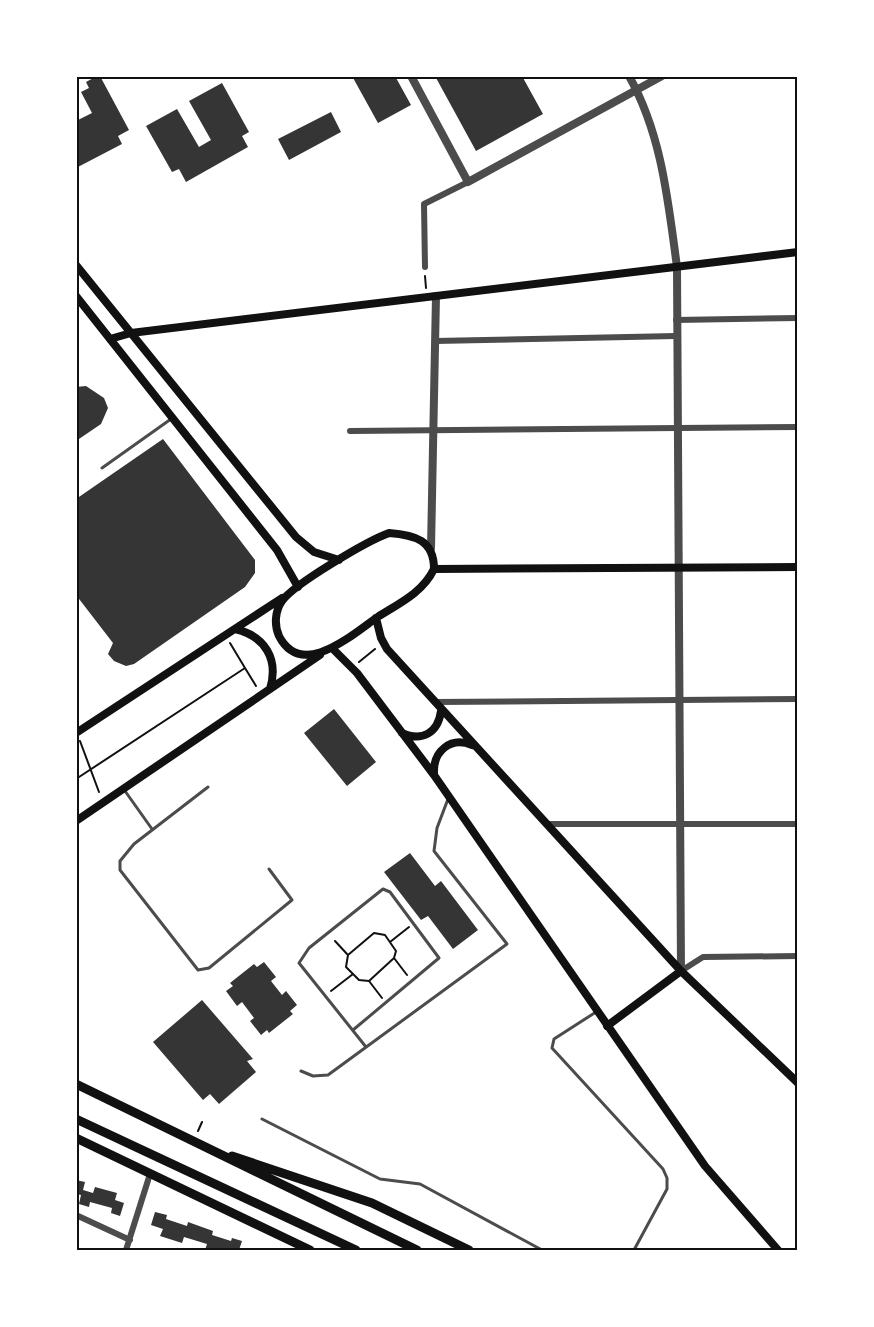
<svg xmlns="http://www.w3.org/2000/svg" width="874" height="1327" font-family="'Nunito Sans',sans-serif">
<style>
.building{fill:#353535}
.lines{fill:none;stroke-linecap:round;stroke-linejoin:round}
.path{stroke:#111;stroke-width:2}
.service{stroke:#4c4c4c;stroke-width:3}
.minor{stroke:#4c4c4c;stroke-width:6}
.tertiary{stroke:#4c4c4c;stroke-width:8}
.secondary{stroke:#111;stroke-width:8}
.trunk{stroke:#111;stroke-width:9}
.neatline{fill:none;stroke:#111;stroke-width:2}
</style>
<rect width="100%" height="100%" fill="#fff"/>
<path class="building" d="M 97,76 L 100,76 L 129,130 L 118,136 L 122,144 L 76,168 L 76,121 L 92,113 L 81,92 L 89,88 L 86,82 Z
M 352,76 L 395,76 L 411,105 L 378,123 Z
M 435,76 L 522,76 L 543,114 L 476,151 Z
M 222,83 L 249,132 L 242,136 L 248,147 L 186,182 L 179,169 L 172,172 L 146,126 L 177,109 L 199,147 L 211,140 L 189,101 Z
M 331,112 L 341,132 L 289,160 L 278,139 Z
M 86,386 L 104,398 L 108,408 L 101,424 L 76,441 L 76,387 Z
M 163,439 L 255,560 L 255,573 L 245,587 L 134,664 L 126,666 L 114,661 L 108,654 L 113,643 L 76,595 L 76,499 Z
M 334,709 L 376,762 L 347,786 L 304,733 Z
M 410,853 L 435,886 L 441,881 L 478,930 L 453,949 L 428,916 L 421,920 L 384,872 Z
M 264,962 L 276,977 L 271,981 L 282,995 L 286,991 L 297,1005 L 290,1011 L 293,1014 L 269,1033 L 267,1030 L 261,1035 L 250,1021 L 254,1018 L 242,1002 L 237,1006 L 226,991 L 233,986 L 230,983 L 254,964 L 257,967 Z
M 202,1000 L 253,1059 L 247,1061 L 256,1072 L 219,1104 L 210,1094 L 203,1100 L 153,1042 Z
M 76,1180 L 85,1182 L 83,1190 L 93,1193 L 95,1187 L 117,1193 L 115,1200 L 124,1203 L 120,1216 L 111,1213 L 112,1208 L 90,1202 L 89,1207 L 79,1204 L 81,1195 L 76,1194 Z
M 155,1212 L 167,1215 L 166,1219 L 187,1226 L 188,1222 L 213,1231 L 212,1235 L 231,1241 L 232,1238 L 242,1241 L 239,1250 L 205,1250 L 207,1244 L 184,1237 L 182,1243 L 160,1236 L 163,1229 L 151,1225 Z"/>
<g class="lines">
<path class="path" d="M 425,276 L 426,288
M 359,662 L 375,649
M 245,668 L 256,686
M 80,741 L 99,792
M 76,779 L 245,668 L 230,643
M 374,933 L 385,935 L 396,951 L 394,958 L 369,981 L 359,980 L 346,967 L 348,955 Z
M 335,941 L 347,954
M 390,942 L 409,927
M 394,958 L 407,975
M 369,981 L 382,998
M 331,991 L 353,974
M 198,1131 L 202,1122"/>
<path class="service" d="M 102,468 L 171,419
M 208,787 L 134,844 L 120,861 L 120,870 L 198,970 L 209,968 L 292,900 L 269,869
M 125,791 L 152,829
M 596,1012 L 554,1039 L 552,1048 L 663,1169 L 667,1178 L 667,1189 L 634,1250
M 353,1030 L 439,958 L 390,892 L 383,889 L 309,948 L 299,963 L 366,1047
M 301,1071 L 313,1076 L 328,1075 L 507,944 L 434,851 L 437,828 L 448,799
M 262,1119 L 380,1179 L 420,1184 L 542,1250"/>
<path class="minor" d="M 425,267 L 424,204 L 468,182
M 676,320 L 798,318
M 435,341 L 676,336
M 350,431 L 798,427
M 435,702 L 798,699
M 546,824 L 798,824
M 681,971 L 703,957 L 798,956
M 76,1215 L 130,1240
M 126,1250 L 150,1174"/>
<path class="tertiary" d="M 411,76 L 468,182 L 662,76
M 629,76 C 662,135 668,201 677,267 L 681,971
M 431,548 L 436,296"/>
<path class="secondary" d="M 76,265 L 296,537 L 314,552 L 339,560
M 76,296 L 277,550 L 298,587
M 110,339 L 131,333 L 798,252
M 389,533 C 415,535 434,540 434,569 C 423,592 400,603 379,616 C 354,633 302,681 279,636 C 274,625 275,611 282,601 C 294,584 367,541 389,533 Z
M 434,569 L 798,567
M 376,618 L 381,638 L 387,649 L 681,971 L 798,1083
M 235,629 C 265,636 279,659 270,689
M 332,648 L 357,673 L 434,775 L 705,1166 L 778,1250
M 76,733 L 282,598
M 402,733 C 422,742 438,733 441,711
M 434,773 C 433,752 450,736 472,745
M 76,821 L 320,655
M 607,1026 L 681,971"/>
<path class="trunk" d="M 76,1084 L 417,1250
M 76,1119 L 356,1250
M 76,1138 L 310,1250
M 232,1156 L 372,1203 L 469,1250"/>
</g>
<rect width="874" height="1327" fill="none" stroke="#ffffff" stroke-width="156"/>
<rect x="78" y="78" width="718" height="1171" class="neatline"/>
</svg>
